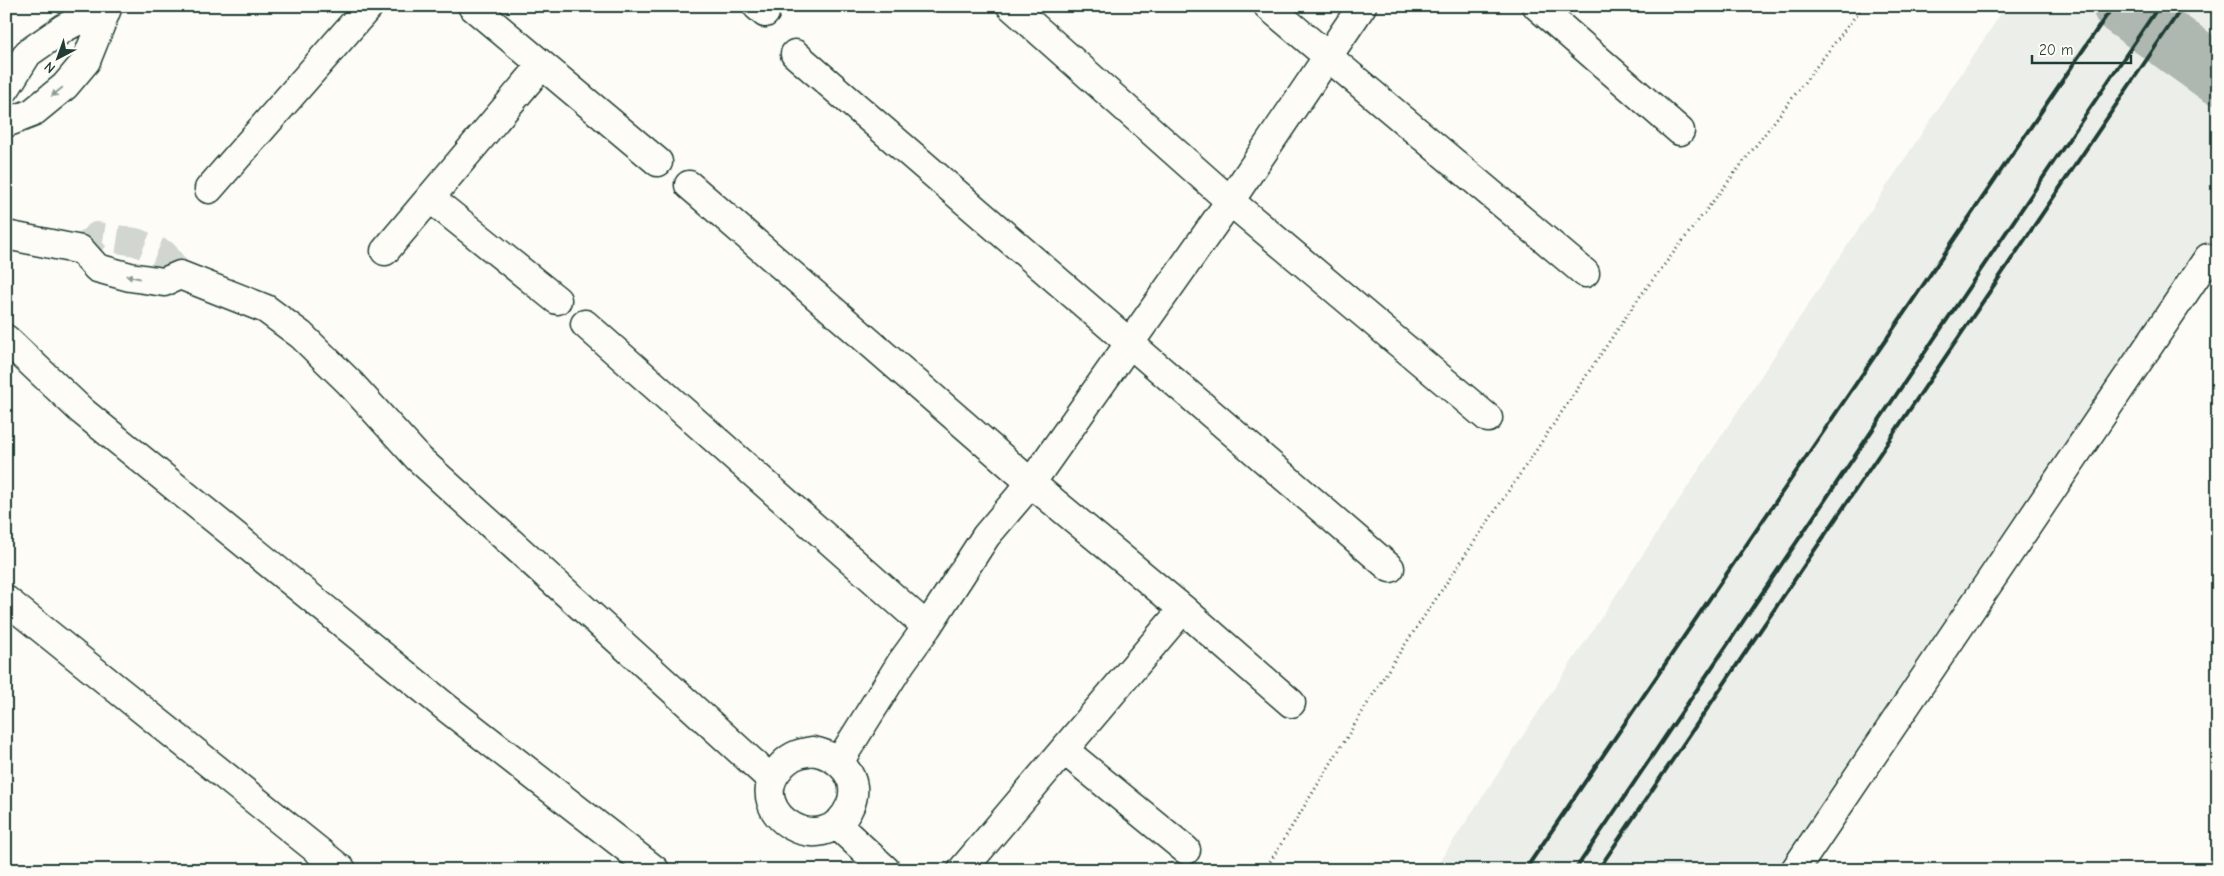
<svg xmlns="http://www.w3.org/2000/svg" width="2224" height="876" font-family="'Comic Neue',sans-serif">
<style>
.built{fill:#eceee9}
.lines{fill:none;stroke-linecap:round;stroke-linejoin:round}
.river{stroke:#aeb8b1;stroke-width:59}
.street-tunnel{stroke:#d1d6d0;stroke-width:28;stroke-dasharray:28 14;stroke-linecap:butt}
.street-casing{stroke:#1f3d34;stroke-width:31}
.path{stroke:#1f3d34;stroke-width:3;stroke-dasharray:1 4;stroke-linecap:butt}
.street{stroke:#fdfcf7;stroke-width:28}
.rail{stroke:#1f3d34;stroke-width:4}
.oneway{fill:#8e9c96}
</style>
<rect width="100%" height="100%" fill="#fdfcf7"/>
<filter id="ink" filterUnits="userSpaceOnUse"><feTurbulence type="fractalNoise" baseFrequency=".02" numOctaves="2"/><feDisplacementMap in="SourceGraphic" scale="10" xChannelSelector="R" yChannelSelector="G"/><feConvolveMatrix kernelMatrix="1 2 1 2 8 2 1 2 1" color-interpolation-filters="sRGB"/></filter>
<g filter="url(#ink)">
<path class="built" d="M 2006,6 L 2218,6 L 2218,264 L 1788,870 L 1434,870 Z"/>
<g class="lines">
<path class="river" d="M 2122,6 L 2218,75"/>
<path class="street-tunnel" d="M 81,250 L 97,236 L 136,242 L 164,254 L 180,275"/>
<defs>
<path id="street" d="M 472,6 L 658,162
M 757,6 L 765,13
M 1011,6 L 1230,201 L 1488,418
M 1268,6 L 1585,273
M 1537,6 L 1680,131
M 795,54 L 1390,568
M 6,88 L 28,53 L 64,28 L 105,6
M 6,123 L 32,113 L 65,86 L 86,61 L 108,6
M 689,185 L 1031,483 L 1183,609 L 1291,703
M 209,189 L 369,6
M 430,198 L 557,300
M 6,235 L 81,250 L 97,268 L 130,277 L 164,282 L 180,275 L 266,309 L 301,335 L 350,383 L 419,459 L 771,779
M 385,251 L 542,65
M 585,324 L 927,627 L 901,663 L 839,762
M 6,339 L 82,411 L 448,709 L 655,870
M 6,600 L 342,870
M 927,627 L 986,536 L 1031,483 L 1230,201 L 1362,6
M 1064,750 L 1186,850
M 813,751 C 839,756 862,778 850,806 C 824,864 744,813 778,770 C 788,757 797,753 813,751 Z
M 836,824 L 886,870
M 962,870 L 1183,609
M 1795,870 L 2208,258"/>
</defs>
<use href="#street" class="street-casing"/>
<path class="path" d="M 1265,870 L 1392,664 L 1638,299 L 1863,6"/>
<use href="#street" class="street"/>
<path class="rail" d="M 1525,870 L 2113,6
M 1575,870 L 2159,6
M 1598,870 L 2183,6"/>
</g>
<defs><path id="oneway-solid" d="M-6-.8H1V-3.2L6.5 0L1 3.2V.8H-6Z" transform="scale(1.25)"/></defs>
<g class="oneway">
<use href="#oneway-solid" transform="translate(57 92) rotate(141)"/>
<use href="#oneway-solid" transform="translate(133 277) rotate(-169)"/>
</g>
</g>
<rect width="2224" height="876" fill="none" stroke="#fdfcf7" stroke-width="25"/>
<rect x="12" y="12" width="2199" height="851" fill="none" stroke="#1f3d34" stroke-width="2" filter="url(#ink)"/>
<g transform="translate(58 58) rotate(221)" stroke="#fdfcf7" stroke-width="4" paint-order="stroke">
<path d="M0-4L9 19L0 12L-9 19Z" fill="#1f3d34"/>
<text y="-8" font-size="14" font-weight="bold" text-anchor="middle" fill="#1f3d34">N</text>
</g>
<path d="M2032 55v8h99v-8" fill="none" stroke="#1f3d34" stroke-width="2.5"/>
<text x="2039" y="55" font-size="15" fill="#1f3d34" stroke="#fdfcf7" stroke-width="4" paint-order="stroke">20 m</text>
</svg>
